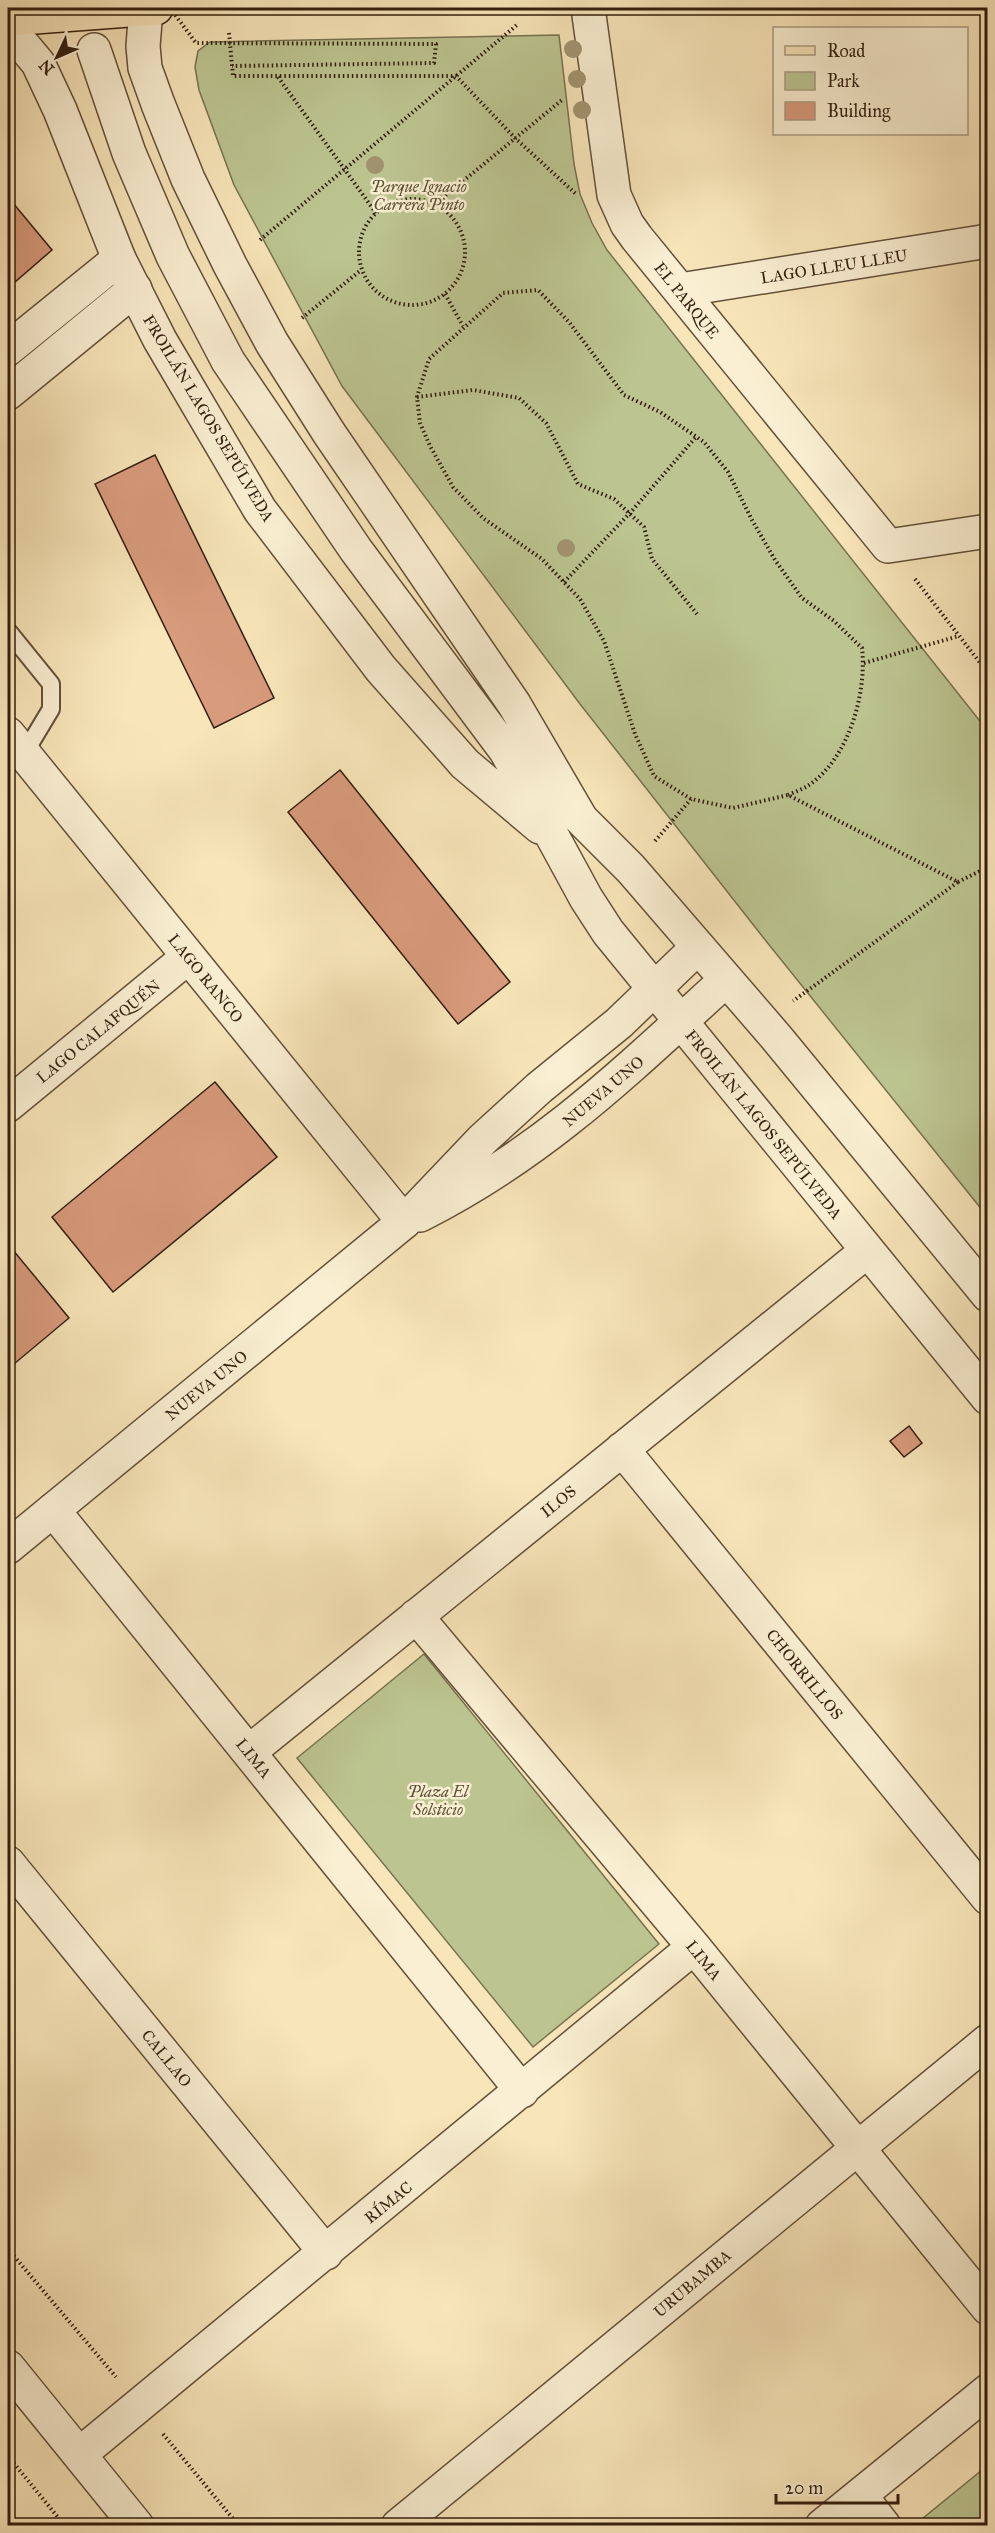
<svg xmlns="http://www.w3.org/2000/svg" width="995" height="2533" font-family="'IM FELL Great Primer',serif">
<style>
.park{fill:#bcc591;stroke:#777250;stroke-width:1.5}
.building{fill:#d99b7d;stroke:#321e0e;stroke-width:1.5}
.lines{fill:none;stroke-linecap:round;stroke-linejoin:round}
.service-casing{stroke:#645039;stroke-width:20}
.minor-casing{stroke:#645039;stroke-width:36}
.tertiary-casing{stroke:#645039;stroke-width:36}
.primary-casing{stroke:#321e0e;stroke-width:36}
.path{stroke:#321e0e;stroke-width:4;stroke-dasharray:1.5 3;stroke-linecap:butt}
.service{stroke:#faefd2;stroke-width:16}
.minor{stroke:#faefd2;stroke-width:33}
.tertiary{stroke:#faefd2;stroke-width:33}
.primary{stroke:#f8e6ba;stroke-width:33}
.path-bridge{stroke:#321e0e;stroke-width:4;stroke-dasharray:1.5 3;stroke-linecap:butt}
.tree{fill:#a29471}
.labels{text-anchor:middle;stroke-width:5;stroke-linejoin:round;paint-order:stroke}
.park-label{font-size:16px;font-style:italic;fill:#5b5035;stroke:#faefd2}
.street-label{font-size:16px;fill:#321e0e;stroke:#faefd2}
</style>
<rect width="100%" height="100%" fill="#f8e6ba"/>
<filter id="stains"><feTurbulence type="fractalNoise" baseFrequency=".00333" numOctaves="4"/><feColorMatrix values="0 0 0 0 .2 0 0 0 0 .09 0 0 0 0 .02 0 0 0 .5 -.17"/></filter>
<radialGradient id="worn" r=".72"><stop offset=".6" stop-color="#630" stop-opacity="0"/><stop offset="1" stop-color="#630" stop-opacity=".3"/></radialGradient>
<path class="park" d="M 559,35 L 574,164 L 580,194 L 592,223 L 607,250 L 987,730 L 987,1216 L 766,941 L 580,704 L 342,386 L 234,185 L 199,90 L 195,67 L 198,51 L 210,42 Z
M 424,1654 L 659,1944 L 533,2047 L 297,1758 Z
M 987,2466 L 987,2525 L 918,2525 L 917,2523 Z"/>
<path class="building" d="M 8,197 L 52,250 L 8,288 Z
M 155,455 L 274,698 L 214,728 L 95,484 Z
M 340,770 L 510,982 L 458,1024 L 288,812 Z
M 215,1082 L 277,1157 L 113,1292 L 52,1217 Z
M 8,1244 L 69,1318 L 8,1369 Z
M 909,1426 L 922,1443 L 904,1457 L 890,1441 Z"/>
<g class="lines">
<defs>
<path id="service" d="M 8,631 L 51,684 L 51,709 L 24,754"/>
<path id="minor" d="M 588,8 L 614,195 L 627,224 L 637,238 L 888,546 L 988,531
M 680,290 L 988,241
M 8,349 L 119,259
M 8,393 L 135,289
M 8,734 L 404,1222
M 8,1105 L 188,957
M 622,1449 L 988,1898
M 53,1510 L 522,2091
M 416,1616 L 694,1947 L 988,2308
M 249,1752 L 867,1251
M 8,1863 L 326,2253
M 80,2454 L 694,1947
M 860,2495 L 884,2526
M 398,2526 L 988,2041
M 822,2526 L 988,2391"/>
<path id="tertiary" d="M 146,9 L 143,46 L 145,68 L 158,104 L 188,179 L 230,265 L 272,343 L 329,433 L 514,704 L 580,817
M 8,27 L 38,63 L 60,110 L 119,259 L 160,340 L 260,510 L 381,669 L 465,764 L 540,827
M 94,50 L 129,153 L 173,256 L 228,361 L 356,550 L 506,751 L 586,898 L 608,932 L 988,1398
M 564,802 L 631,869 L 776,1037 L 988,1295
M 420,1215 C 543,1153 626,1071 726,980
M 8,1547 L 404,1222 L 483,1139 L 539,1088 L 619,1023 L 697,948
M 8,2367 L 137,2526"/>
<path id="primary" d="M 8,19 L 156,8"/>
</defs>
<use href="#service" class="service-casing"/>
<use href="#minor" class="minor-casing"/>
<use href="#tertiary" class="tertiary-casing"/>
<use href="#primary" class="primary-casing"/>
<path class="path" d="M 229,33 L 233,76 L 456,76 L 515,138 L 576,194
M 278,77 L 376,213
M359 252a53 53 0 1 1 106 0a53 53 0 1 1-106 0Z
M 435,204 L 562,100
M 260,240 L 517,25
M 445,294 L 463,326
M 302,318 L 361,270
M 417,397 L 473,390 L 519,398 L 546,423 L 578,484 L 614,499 L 644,527 L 652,559 L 697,614
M 915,579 L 988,673
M 564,582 L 630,513 L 696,437
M 864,663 L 959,636
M 788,795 C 795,792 803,789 809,785 C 849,758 867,693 862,648 L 834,621 L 802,598 L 775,560 L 752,520 L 728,472 L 704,442 L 660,412 L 624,395 L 569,322 L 538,290 L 503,293 L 429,359 L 417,397 L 420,423 L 430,446 L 453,487 L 483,518 L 542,559 L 580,599 L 604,641 L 635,734 L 654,776 L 691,799 L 733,808 L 788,795 L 958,882 L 793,1001
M 655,841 L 691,799
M 958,882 L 988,867
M 8,2249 L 116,2377
M 163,2434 L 239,2526
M 8,2456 L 65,2526"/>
<use href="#service" class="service"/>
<use href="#minor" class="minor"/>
<use href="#tertiary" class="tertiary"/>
<use href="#primary" class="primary"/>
<path class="path-bridge" d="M 170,8 L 196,43 L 436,44 L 434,63 L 232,66"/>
</g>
<g class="tree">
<circle cx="573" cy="49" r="9"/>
<circle cx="577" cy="79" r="9"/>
<circle cx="582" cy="110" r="9"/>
<circle cx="375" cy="165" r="9"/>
<circle cx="566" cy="548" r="9"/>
</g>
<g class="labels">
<g class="park-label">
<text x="419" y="192">Parque Ignacio<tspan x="419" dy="18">Carrera Pinto</tspan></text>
<text x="438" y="1797">Plaza El<tspan x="438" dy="18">Solsticio</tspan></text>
</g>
<g class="street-label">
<text transform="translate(834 266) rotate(-9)" y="6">LAGO LLEU LLEU</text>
<text transform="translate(687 300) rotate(51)" y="6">EL PARQUE</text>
<text transform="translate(209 418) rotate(59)" y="6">FROILÁN LAGOS SEPÚLVEDA</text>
<text transform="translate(206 978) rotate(51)" y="6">LAGO RANCO</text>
<text transform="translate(98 1031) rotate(-39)" y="6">LAGO CALAFQUÉN</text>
<text transform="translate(603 1091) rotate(-40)" y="6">NUEVA UNO</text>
<text transform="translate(764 1124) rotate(51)" y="6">FROILÁN LAGOS SEPÚLVEDA</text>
<text transform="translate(206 1385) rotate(-39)" y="6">NUEVA UNO</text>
<text transform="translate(558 1501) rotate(-39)" y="6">ILOS</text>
<text transform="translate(805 1674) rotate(51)" y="6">CHORRILLOS</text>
<text transform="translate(254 1758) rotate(51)" y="6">LIMA</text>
<text transform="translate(704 1960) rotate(51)" y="6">LIMA</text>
<text transform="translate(167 2058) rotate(51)" y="6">CALLAO</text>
<text transform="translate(388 2202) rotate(-39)" y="6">RÍMAC</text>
<text transform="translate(692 2283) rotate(-40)" y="6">URUBAMBA</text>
</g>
</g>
<rect width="995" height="2533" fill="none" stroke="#f8e6ba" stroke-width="30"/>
<rect x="9" y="9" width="977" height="2515" fill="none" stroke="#321e0e" stroke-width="3"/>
<rect x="15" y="15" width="965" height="2503" fill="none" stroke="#321e0e" stroke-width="1.5"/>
<rect x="773" y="27" width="195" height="108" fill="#faefd2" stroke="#aa9b84" stroke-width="1.5"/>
<rect x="785" y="46" width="30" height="9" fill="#f8e6ba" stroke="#aa9b84" stroke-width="1.5"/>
<text x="827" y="57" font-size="18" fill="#321e0e">Road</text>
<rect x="785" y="72" width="30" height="18" fill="#bcc591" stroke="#aa9b84" stroke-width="1.5"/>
<text x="827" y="87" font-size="18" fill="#321e0e">Park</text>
<rect x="785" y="102" width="30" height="18" fill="#d99b7d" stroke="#aa9b84" stroke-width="1.5"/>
<text x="827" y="117" font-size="18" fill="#321e0e">Building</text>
<g transform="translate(57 57) rotate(226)" stroke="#faefd2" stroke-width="4.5" paint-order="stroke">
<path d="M0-4.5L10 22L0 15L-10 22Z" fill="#321e0e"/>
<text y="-9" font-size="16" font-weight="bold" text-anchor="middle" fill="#321e0e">N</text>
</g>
<path d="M776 2494v9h122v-9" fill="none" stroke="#321e0e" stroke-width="3"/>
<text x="785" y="2494" font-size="18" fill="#321e0e" stroke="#faefd2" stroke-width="4.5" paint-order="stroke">20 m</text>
<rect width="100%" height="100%" filter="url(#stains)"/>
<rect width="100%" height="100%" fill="url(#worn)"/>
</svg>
